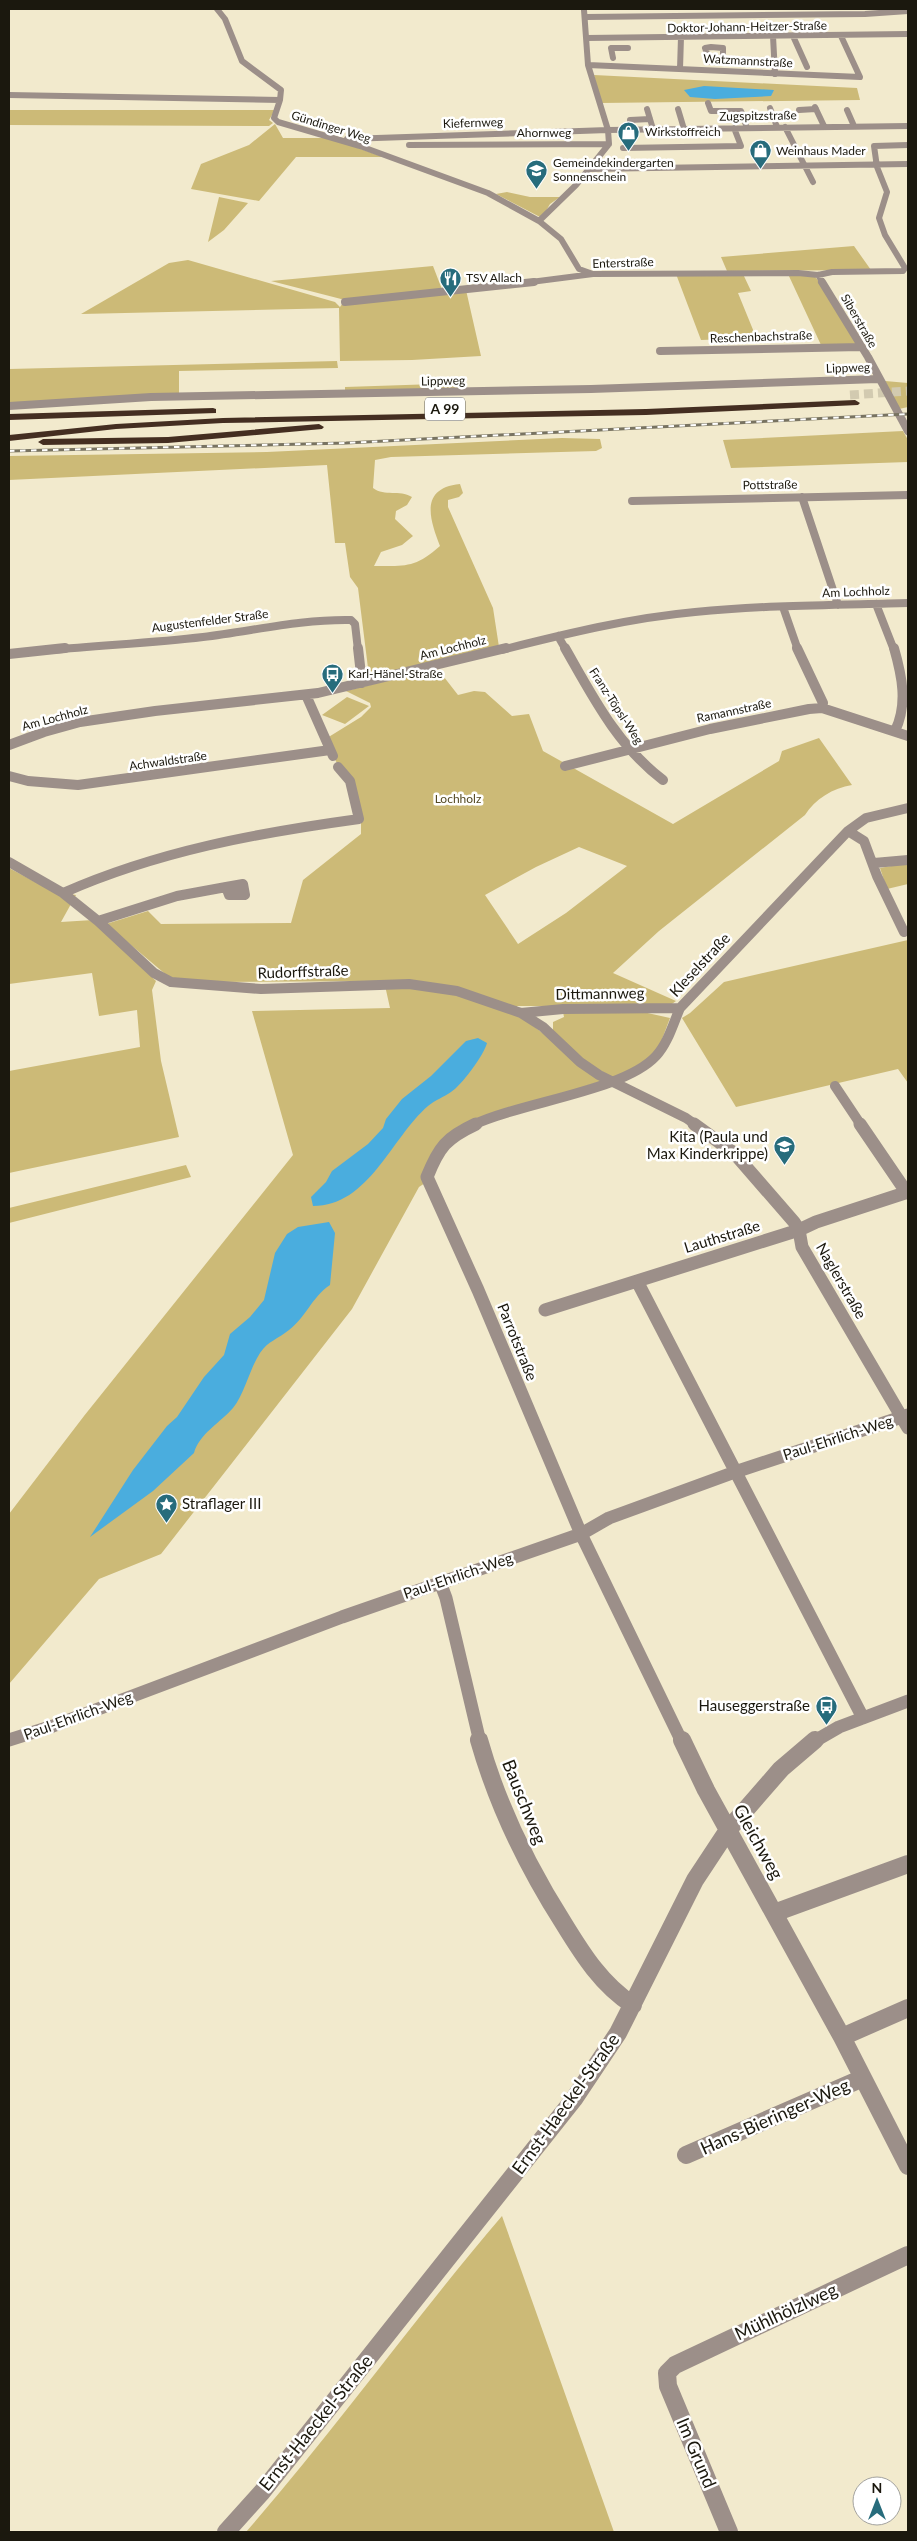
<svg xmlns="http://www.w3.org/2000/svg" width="917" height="2541" font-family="Lato,sans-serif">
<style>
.green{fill:#ccba77;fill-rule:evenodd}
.water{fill:#4aadde}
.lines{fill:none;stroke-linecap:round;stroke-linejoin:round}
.motorway-tunnel{stroke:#d2cab0;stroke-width:9;stroke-dasharray:9 5;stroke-linecap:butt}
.minor-far4{stroke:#9c8f89;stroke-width:6}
.minor-far3{stroke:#9c8f89;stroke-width:8}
.minor-far2{stroke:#9c8f89;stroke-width:10}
.minor-far1{stroke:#9c8f89;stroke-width:13}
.minor{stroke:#9c8f89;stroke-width:18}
.motorway{fill:#442e21;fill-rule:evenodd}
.rail-casing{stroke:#787361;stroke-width:3}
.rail{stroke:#fff;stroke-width:2;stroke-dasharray:5.5;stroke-linecap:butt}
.labels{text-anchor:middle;stroke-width:5;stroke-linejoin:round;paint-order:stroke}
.far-street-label{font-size:12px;fill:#1b180e;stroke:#fff}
.far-poi-label{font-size:12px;fill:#1b180e;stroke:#fff;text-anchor:start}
.far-park-label{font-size:12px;fill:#544922;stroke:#fff}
.shield{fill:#fff;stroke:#5f5d56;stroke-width:1}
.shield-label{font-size:14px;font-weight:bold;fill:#1b180e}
.street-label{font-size:15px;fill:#1b180e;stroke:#fff}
.poi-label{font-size:15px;fill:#1b180e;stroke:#fff;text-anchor:end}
.near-street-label{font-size:18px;fill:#1b180e;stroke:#fff}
</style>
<rect width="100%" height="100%" fill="#f2eacd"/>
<path class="green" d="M 594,75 L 857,88 L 860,100 L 601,103 Z
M 9,110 L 275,110 L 269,120 L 273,123 L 269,126 L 9,125 Z
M 275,124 L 283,138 L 330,138 L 383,157 L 296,157 L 259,201 L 191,189 L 201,164 L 249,145 Z
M 507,192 L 530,197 L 560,197 L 550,204 L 543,216 L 540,217 L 496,194 Z
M 219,197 L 248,203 L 224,230 L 208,242 Z
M 854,246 L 871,270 L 727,271 L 721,257 Z
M 188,260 L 335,302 L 340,307 L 345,300 L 271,281 L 433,266 L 443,292 L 466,290 L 481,356 L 412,360 L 340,361 L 339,308 L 81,314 L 169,263 Z
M 676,274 L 743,274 L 751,291 L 738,293 L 758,342 L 742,344 L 731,343 L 728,339 L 701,340 Z
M 788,274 L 815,277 L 818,280 L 857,344 L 821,345 Z
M 337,361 L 338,368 L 179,371 L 179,395 L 9,404 L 9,369 Z
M 885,381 L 908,383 L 908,407 L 899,409 Z
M 466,383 L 467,389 L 345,393 L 345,387 Z
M 903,431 L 908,440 L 908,462 L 731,468 L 723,440 Z
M 562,438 L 600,439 L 602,448 L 596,451 L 391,457 L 375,460 L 373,488 C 385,497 399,489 412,497 L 407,505 L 396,511 L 395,519 L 413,536 L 402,545 L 381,552 L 374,566 C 406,566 415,568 440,546 C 429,518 420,488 460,484 L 463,493 L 459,497 L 448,500 L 448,507 L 493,608 L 499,647 L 369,676 L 358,588 L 350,577 L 345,543 L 335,543 L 327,465 L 9,480 L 9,456 L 267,452 Z
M 437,668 L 458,695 L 474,691 L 485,692 L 512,716 L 529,714 L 543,751 L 673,824 L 779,761 L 782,751 L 819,738 L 852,785 C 833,788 815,799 805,815 L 659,931 L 613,973 L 676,1001 L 669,1006 L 517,1006 L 520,1016 L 605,1080 L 459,1126 L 425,1183 L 419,1187 L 352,1309 L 161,1554 L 99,1579 L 9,1684 L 9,1514 L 84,1416 L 293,1155 L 252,1011 L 390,1008 L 384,981 L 204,982 L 170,978 L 106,924 L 148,911 L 161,924 L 291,923 L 303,880 L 361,834 L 361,808 L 330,750 L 327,738 L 361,717 L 371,707 L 370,703 L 346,691 ZM 579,847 L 627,866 L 566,913 L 518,944 L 485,895 L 536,867 Z
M 347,697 L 369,706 L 345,724 L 322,715 Z
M 908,863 L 908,884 L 887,889 L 880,868 Z
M 9,868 L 52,891 L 76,895 L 61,922 L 93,920 L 156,981 L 152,990 L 161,1061 L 179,1137 L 9,1173 L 9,1071 L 140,1047 L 137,1010 L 99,1016 L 92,973 L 9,984 Z
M 908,940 L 908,1083 L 898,1069 L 736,1107 L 682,1018 L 690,1013 L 724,982 Z
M 563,1012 L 643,1012 L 670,1018 L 658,1050 L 639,1066 L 613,1078 L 581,1059 L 553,1032 L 553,1022 L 564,1017 Z
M 186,1165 L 191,1177 L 9,1223 L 9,1208 Z
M 502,2216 L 614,2532 L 246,2532 C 335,2430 414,2319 502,2216 Z"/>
<path class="water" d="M 704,86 L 774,90 L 771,96 L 715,99 L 690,97 L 684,90 Z
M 478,1038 L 487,1043 C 484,1055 461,1086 451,1092 C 444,1097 435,1100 428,1106 C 391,1138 369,1206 313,1206 L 311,1197 L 326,1182 L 332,1171 L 368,1144 L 383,1128 L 386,1119 L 402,1099 L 431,1076 L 466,1041 Z
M 329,1222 L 335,1233 L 330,1285 C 312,1297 306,1317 289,1330 C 278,1339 268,1341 260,1353 C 249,1370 245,1393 233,1408 C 221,1422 199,1434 194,1453 L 153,1491 L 90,1537 L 133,1470 L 167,1426 L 177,1417 L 204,1377 L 224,1355 L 230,1334 L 250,1317 L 264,1300 L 275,1253 L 287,1234 L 298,1227 Z"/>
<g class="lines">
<path class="motorway-tunnel" d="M 850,395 L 908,391"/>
<path class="minor-far4" d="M 217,9 L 225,19 L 242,61 L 281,90 L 280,100
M 586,17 L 865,14 L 908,11
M 773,36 L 775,74
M 793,36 L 807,67
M 587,38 L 908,34
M 711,47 L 723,48 L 723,62 L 710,62 L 705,48 Z
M 613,58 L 611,48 L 628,48
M 588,65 L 860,77 L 841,36
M 680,69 L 681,37
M 9,95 L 280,100 L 274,118 L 278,122 L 360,146 L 488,193 L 539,221 L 561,239 L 579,269 L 593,274
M 708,103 L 711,111 L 741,111 L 747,128
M 815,107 L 824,126
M 770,108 L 777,127
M 647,109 L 653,129
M 678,109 L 684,129
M 799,110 L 816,109
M 847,110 L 854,126
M 630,120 L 650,119
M 785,127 L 813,182
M 347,139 L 608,130 L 908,126
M 409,145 L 609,144
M 623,148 L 741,146 L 734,128
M 588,169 L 908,164
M 539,221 L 576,185 L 609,144 L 608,130 L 588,65 L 584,10
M 818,275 L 823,283
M 523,283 L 593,274 L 798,273 L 818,275 L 832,272 L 903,271 L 905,268 L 885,235 L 879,218 L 887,192 L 877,167 L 874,146 L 908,145"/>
<path class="minor-far3" d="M 822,282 L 868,357 L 908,431
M 345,302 L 534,282
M 660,351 L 861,347
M 9,406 L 151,397 L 591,389 L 878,379
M 802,497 L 838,605
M 632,501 L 908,495
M 876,604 L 894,650
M 783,607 L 798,650
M 558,636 L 566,650
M 51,650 C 102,645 153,643 203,637 C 253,631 301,619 351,620 L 355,624 L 358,650
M 501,650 C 565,634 629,618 695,612 C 766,605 837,605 908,603"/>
<path class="minor-far2" d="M 358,648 L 362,683
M 565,648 C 593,697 617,745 663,780
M 797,648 L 823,703 L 822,708
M 894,648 C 902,676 908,704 895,731
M 9,654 L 65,648
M 306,695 L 333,756
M 9,745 L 44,732 L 80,722 L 155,711 L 318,693 L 506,648
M 565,766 L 710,729 L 809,709 L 822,708 L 908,736
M 9,776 L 28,781 L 78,785 L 330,750
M 848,831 L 864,841 L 877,876 L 904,932
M 9,862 L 63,893 L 98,921 L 154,973 L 171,982 L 261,989 L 409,984 L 457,991 L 521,1013 L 543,1027 L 580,1062 L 599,1075 L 686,1118 L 696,1125
M 874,863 L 908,860
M 243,884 L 245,895 L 229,895 L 226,887 Z
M 63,893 C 158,851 257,833 359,819 L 350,781 L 338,767
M 98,921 L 177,896 L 226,887
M 521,1013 L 563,1009 L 680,1008
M 835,1086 L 861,1125
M 473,1125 C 521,1102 624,1091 656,1056 C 668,1043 673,1024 680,1008 L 848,831 L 866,818 L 908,808"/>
<path class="minor-far1" d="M 476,1124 C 446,1138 439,1147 427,1177 L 478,1290 L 581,1534 L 682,1742
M 694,1124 L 734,1153 L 794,1222 L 799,1230 L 802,1247 L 908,1428
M 860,1124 L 907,1193
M 637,1281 L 863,1718
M 545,1310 L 799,1230 L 816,1222 L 908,1192
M 440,1582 L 446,1598 L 480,1742
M 9,1740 L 53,1726 L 342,1617 L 581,1534 L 609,1518 L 735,1472 L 908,1415
M 813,1742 L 839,1727 L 908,1701"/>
<path class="minor" d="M 479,1740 C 498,1807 527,1866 564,1924 C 583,1955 602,1985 633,2005
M 682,1740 L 706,1790 L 842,2037 L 908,2166
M 774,1913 L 908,1864
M 842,2037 L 908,2008
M 686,2155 L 863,2078
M 226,2532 L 262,2492 L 574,2099 L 618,2033 L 695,1880 L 728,1830 L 781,1769 L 815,1740
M 729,2532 L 668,2386 L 667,2373 L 675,2365 L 908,2255"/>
<path class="motorway" d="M 855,400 L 860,403 L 858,405 L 646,415 L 223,423 L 116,429 L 9,441 L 9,435 L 116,424 L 223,418 L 646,409 Z
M 213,408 L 216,409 L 216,413 L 9,420 L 9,414 Z
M 319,424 L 324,427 L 322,429 L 168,443 L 43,445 L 38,442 L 43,439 L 168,437 Z"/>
<defs>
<path id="rail" d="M 9,451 L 346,443 L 908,414"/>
</defs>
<use href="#rail" class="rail-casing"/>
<use href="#rail" class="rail"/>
</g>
<defs>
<symbol id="shop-pin" viewBox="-11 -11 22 30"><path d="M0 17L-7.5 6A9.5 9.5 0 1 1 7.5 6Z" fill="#276c7c" stroke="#fff"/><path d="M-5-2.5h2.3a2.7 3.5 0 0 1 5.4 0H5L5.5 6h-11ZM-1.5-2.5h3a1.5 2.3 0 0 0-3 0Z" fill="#fff"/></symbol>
<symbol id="school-pin" viewBox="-11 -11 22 30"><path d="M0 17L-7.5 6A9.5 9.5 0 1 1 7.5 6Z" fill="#276c7c" stroke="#fff"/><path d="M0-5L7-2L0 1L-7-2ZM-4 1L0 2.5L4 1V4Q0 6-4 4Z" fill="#fff"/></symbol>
<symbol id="restaurant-pin" viewBox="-11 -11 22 30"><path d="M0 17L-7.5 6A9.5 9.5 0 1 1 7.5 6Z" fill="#276c7c" stroke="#fff"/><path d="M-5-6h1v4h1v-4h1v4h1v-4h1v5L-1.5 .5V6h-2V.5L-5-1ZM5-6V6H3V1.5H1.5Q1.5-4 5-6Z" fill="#fff"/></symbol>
<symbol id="bus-pin" viewBox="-11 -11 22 30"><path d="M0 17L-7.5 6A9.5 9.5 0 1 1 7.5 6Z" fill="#276c7c" stroke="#fff"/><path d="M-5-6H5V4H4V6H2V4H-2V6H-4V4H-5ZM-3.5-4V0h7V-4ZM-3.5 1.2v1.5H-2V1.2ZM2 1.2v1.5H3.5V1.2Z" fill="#fff"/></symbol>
<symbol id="sight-pin" viewBox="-11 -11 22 30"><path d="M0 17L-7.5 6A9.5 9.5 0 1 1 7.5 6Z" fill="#276c7c" stroke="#fff"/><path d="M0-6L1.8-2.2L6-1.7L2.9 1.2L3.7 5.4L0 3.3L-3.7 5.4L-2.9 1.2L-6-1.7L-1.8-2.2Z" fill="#fff"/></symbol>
</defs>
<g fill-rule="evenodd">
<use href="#shop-pin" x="616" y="120" width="25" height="34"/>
<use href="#shop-pin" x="748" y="138" width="25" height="34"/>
<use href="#school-pin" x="524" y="158" width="25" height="34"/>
<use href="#restaurant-pin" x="438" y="266" width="25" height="34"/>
<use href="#bus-pin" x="320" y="662" width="25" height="34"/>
<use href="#school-pin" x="772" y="1134" width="25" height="34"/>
<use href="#sight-pin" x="154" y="1492" width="25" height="34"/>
<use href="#bus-pin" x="814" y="1694" width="25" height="34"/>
</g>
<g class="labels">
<g class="far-street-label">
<text transform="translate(747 27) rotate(-1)" y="4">Doktor-Johann-Heitzer-Straße</text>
<text transform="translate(748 61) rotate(3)" y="4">Watzmannstraße</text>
<text transform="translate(758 116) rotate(-1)" y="4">Zugspitzstraße</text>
<text transform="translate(473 123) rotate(-2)" y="4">Kiefernweg</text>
<text transform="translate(331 127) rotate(17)" y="4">Gündinger Weg</text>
<text x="544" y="137">Ahornweg</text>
<text transform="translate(623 263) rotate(-2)" y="4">Enterstraße</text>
<text transform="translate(859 321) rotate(60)" y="4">Siberstraße</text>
<text transform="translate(761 337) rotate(-2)" y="4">Reschenbachstraße</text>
<text transform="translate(848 368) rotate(-2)" y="4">Lippweg</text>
<text transform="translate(443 381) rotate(-1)" y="4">Lippweg</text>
<text transform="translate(770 485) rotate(-1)" y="4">Pottstraße</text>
<text transform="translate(856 592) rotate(-2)" y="4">Am Lochholz</text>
<text transform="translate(210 621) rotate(-7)" y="4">Augustenfelder Straße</text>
<text transform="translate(453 648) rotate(-14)" y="4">Am Lochholz</text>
<text transform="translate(616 706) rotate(57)" y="4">Franz-Töpsl-Weg</text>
<text transform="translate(734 711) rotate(-12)" y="4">Ramannstraße</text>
<text transform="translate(55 718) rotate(-15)" y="4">Am Lochholz</text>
<text transform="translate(168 761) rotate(-8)" y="4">Achwaldstraße</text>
</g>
<g class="far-poi-label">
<text x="645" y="136">Wirkstoffreich</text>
<text x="776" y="155">Weinhaus Mader</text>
<text x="553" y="167">Gemeindekindergarten<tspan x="553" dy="14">Sonnenschein</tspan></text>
<text x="466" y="282">TSV Allach</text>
<text x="348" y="678">Karl-Hänel-Straße</text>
</g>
<g class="far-park-label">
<text x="458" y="803">Lochholz</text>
</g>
<rect class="shield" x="425" y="397.5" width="40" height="23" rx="4"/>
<g class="shield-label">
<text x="445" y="414">A 99</text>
</g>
<g class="street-label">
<text transform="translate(700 965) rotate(-47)" y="5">Kleselstraße</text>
<text transform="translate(303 972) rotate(-2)" y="5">Rudorffstraße</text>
<text transform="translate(600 994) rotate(-1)" y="5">Dittmannweg</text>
<text transform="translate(722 1237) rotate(-17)" y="5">Lauthstraße</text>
<text transform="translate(841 1281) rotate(60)" y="5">Naglerstraße</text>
<text transform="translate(517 1342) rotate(68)" y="5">Parrotstraße</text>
<text transform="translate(838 1438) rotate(-18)" y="5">Paul-Ehrlich-Weg</text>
<text transform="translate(458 1576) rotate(-19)" y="5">Paul-Ehrlich-Weg</text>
<text transform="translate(78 1716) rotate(-20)" y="5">Paul-Ehrlich-Weg</text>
</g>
<g class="poi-label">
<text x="768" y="1142">Kita (Paula und<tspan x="768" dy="17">Max Kinderkrippe)</tspan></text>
<text x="182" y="1509" text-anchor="start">Straflager III</text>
<text x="810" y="1711">Hauseggerstraße</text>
</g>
<g class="near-street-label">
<text transform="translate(524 1802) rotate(68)" y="6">Bauschweg</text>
<text transform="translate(758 1842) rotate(61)" y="6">Gleichweg</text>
<text transform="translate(566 2104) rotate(-54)" y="6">Ernst-Haeckel-Straße</text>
<text transform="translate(775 2117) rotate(-24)" y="6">Hans-Bieringer-Weg</text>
<text transform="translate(786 2312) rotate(-25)" y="6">Mühlhölzlweg</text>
<text transform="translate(316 2423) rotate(-51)" y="6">Ernst-Haeckel-Straße</text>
<text transform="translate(696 2453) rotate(67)" y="6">Im Grund</text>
</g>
</g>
<rect width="917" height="2541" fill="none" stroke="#1b180e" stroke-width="20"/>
<g transform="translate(877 2501)"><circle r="24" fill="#ffffff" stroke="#a4a39f"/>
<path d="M0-4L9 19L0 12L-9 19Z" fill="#276c7c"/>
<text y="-8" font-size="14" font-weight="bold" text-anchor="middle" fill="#1b180e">N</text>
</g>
</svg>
